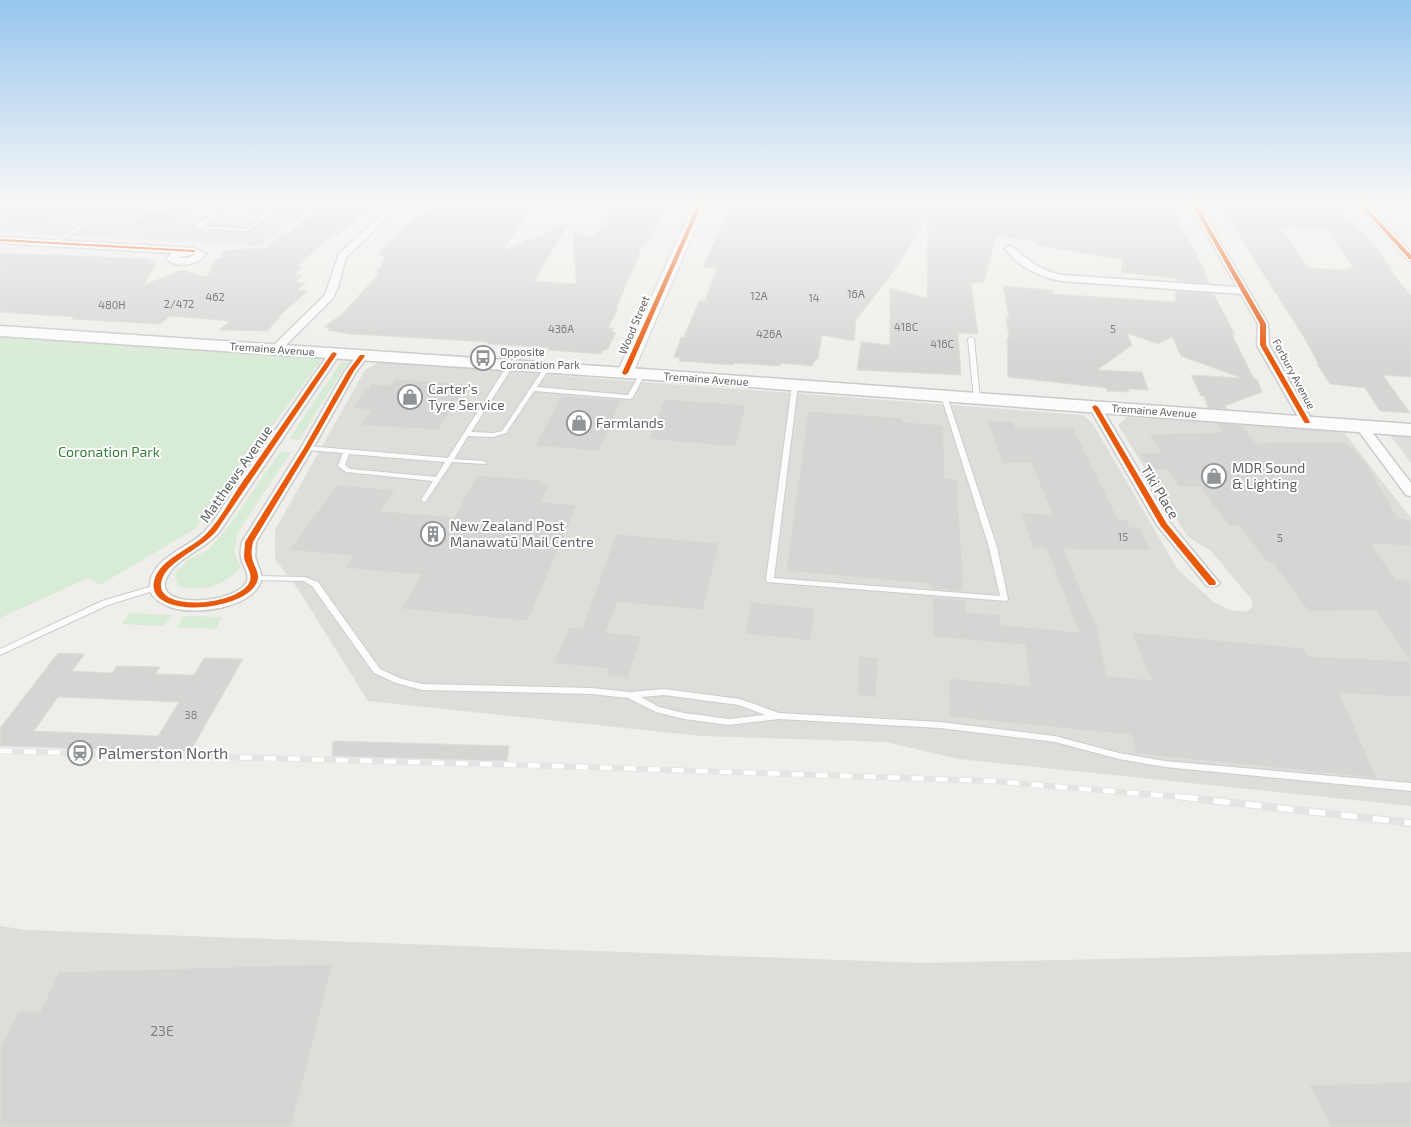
<svg xmlns="http://www.w3.org/2000/svg" width="1411" height="1127" font-family="'Exo 2',sans-serif">
<style>
.industrial{fill:#dfddda}
.green{fill:#d8ebd6}
.building{fill:#d6d5d3;stroke:#deddd9;fill-rule:evenodd}
.lines{fill:none;stroke-linecap:round;stroke-linejoin:round}
.service-casing{stroke:#cbcccc;stroke-width:2}
.minor-casing{stroke:#cbcccc;stroke-width:3}
.tertiary-casing{stroke:#cbcccc;stroke-width:2}
.secondary-casing{stroke:#cacacb;stroke-width:3}
.service{fill:#fdfcfc;fill-rule:evenodd}
.minor{fill:#fdfcfc;fill-rule:evenodd}
.tertiary{fill:#fdfcfc;fill-rule:evenodd}
.secondary{fill:#fdfcfc;fill-rule:evenodd}
.rail-far1-casing{stroke:#e4e4e4;stroke-width:6}
.rail-casing{stroke:#e4e4e4;stroke-width:8}
.rail-far1{stroke:#fff;stroke-width:4.5;stroke-dasharray:12;stroke-linecap:butt}
.rail{stroke:#fff;stroke-width:5.5;stroke-dasharray:16;stroke-linecap:butt}
.cycleway-casing{stroke:#fff;stroke-width:3}
.cycleway{fill:#e8590c;fill-rule:evenodd}
.labels{text-anchor:middle;stroke-width:4;stroke-linejoin:round;paint-order:stroke}
.number-label{font-size:11px;fill:#7e8184}
.far-street-label{font-size:11px;fill:#5f6368;stroke:#fff}
.far-poi-label{font-size:11px;fill:#5f6368;stroke:#fff;text-anchor:start}
.poi-label{font-size:14px;fill:#5f6368;stroke:#fff;text-anchor:start}
.park-label{font-size:14px;fill:#348238;stroke:#fff}
.street-label{font-size:14px;fill:#5f6368;stroke:#fff}
.near-number-label{font-size:14px;fill:#7e8184}
.near-poi-label{font-size:16px;fill:#5f6368;stroke:#fff;text-anchor:start}
</style>
<rect width="100%" height="100%" fill="#efeeea"/>
<path class="industrial" d="M 0,204 L 315,204 L 261,246 L 0,232 Z
M 380,362 L 1083,415 L 1093,424 L 1178,570 L 1215,603 L 1229,610 L 1246,612 L 1252,608 L 1252,600 L 1211,551 L 1187,536 L 1118,425 L 1127,417 L 1342,430 L 1411,518 L 1411,806 L 958,759 L 886,742 L 701,736 L 368,701 L 298,589 L 275,559 L 275,530 L 365,370 Z
M 1390,435 L 1411,436 L 1411,463 Z
M 0,926 L 27,930 L 922,963 L 1411,952 L 1411,1127 L 0,1127 Z"/>
<path class="green" d="M 0,335 L 323,358 L 195,529 L 100,585 L 88,578 L 0,618 Z
M 341,362 L 348,362 L 299,440 L 289,439 Z
M 280,452 L 291,452 L 238,532 L 234,552 L 241,568 C 219,587 207,592 178,586 L 175,574 L 188,560 L 208,550 L 226,530 Z
M 130,613 L 172,615 L 164,626 L 122,624 Z
M 184,616 L 222,617 L 216,629 L 177,627 Z"/>
<path class="building" d="M 8,204 L 75,204 L 39,224 L 7,223 Z
M 166,204 L 200,204 L 192,209 L 160,208 Z
M 320,204 L 372,206 L 338,235 L 332,235 L 297,267 L 303,267 L 295,274 L 303,275 L 295,282 L 306,283 L 297,290 L 308,291 L 278,317 L 280,317 L 267,331 L 219,330 L 230,321 L 170,316 L 160,324 L 71,319 L 74,317 L 0,312 L 0,253 L 152,259 L 150,263 L 156,263 L 144,285 L 181,270 L 207,277 L 215,259 L 221,259 L 224,250 L 266,248 L 283,233 L 290,233 Z
M 620,204 L 670,204 L 646,244 L 641,244 L 638,259 L 637,259 L 616,309 L 618,309 L 608,328 L 614,328 L 612,332 L 616,333 L 607,350 L 603,350 L 601,354 L 548,350 L 550,348 L 487,344 L 488,342 L 350,334 L 328,330 L 330,328 L 324,327 L 341,315 L 376,277 L 379,273 L 375,273 L 384,262 L 380,262 L 386,256 L 376,255 L 415,217 L 426,212 L 432,206 L 502,209 L 532,208 L 502,251 L 569,223 L 534,281 L 576,284 L 573,232 L 593,238 Z
M 731,204 L 889,204 L 928,206 L 928,204 L 1098,204 L 1099,207 L 1131,209 L 1130,206 L 1171,206 L 1185,236 L 1187,236 L 1206,273 L 1204,273 L 1209,283 L 1177,281 L 1177,279 L 1121,272 L 1123,259 L 1035,245 L 1037,242 L 996,235 L 984,283 L 971,283 L 978,334 L 958,333 L 961,375 L 857,370 L 861,342 L 890,345 L 890,288 L 927,298 L 928,217 L 894,271 L 856,320 L 854,341 L 822,335 L 818,359 L 816,359 L 812,366 L 781,363 L 780,366 L 734,363 L 734,365 L 679,361 L 680,358 L 674,357 L 681,337 L 684,337 L 699,301 L 705,301 L 717,268 L 703,267 Z
M 1251,204 L 1334,204 L 1348,221 L 1352,221 L 1370,240 L 1392,269 L 1389,269 L 1411,296 L 1411,377 L 1383,375 L 1410,413 L 1380,411 L 1365,388 L 1330,384 L 1317,364 L 1319,365 L 1302,334 L 1258,266 L 1224,208 L 1228,208 L 1226,205 L 1252,206 ZM 1280,227 L 1326,229 L 1354,268 L 1346,268 L 1348,270 L 1308,268 Z
M 151,213 L 183,215 L 159,232 L 125,230 Z
M 1003,286 L 1052,290 L 1053,294 L 1175,302 L 1176,291 L 1214,294 L 1235,335 L 1232,335 L 1254,379 L 1257,379 L 1262,392 L 1225,406 L 1227,409 L 1208,408 L 1204,396 L 1201,396 L 1191,375 L 1242,378 L 1181,356 L 1172,337 L 1158,344 L 1127,333 L 1132,345 L 1097,370 L 1142,372 L 1148,390 L 1128,389 L 1129,392 L 1107,391 L 1106,388 L 1008,377 L 1007,338 L 1009,338 L 1006,317 L 1009,317 Z
M 395,379 L 468,384 L 438,430 L 360,425 L 371,410 L 352,408 L 371,384 L 390,385 Z
M 561,396 L 621,400 L 599,451 L 535,446 Z
M 664,399 L 746,405 L 736,447 L 649,439 Z
M 808,411 L 903,418 L 903,422 L 943,425 L 945,478 L 957,479 L 964,591 L 932,589 L 931,584 L 786,571 Z
M 987,421 L 1013,421 L 1016,428 L 1073,428 L 1118,519 L 1126,519 L 1130,527 L 1139,527 L 1150,550 L 1064,549 L 1097,628 L 1107,676 L 1152,680 L 1131,632 L 1303,648 L 1307,656 L 1410,661 L 1376,610 L 1309,612 L 1273,563 L 1267,563 L 1240,526 L 1229,526 L 1200,487 L 1179,487 L 1166,469 L 1150,470 L 1139,453 L 1161,452 L 1149,434 L 1223,432 L 1216,423 L 1241,425 L 1256,443 L 1346,442 L 1365,461 L 1398,518 L 1407,519 L 1411,524 L 1411,546 L 1371,544 L 1396,580 L 1411,580 L 1411,697 L 1340,694 L 1377,778 L 1136,754 L 1131,735 L 950,717 L 948,678 L 1030,686 L 1025,645 L 933,637 L 932,597 L 965,600 L 966,612 L 1000,615 L 1001,625 L 1079,632 L 1046,548 L 1033,548 L 1021,513 L 1052,514 L 1031,463 L 1003,463 Z
M 477,475 L 539,480 L 548,488 L 541,502 L 577,505 L 528,621 L 401,609 L 421,575 L 345,568 L 353,556 L 289,550 L 337,485 L 395,490 L 381,511 L 454,517 Z
M 616,534 L 719,543 L 703,610 L 617,602 L 606,632 L 642,636 L 628,678 L 606,675 L 608,669 L 554,663 L 569,627 L 582,628 Z
M 751,602 L 815,608 L 811,641 L 745,634 Z
M 58,653 L 85,654 L 72,671 L 112,673 L 117,666 L 160,667 L 155,674 L 194,675 L 204,658 L 243,659 L 190,752 L 0,746 L 0,728 ZM 58,697 L 179,702 L 158,736 L 34,731 Z
M 859,656 L 878,658 L 876,698 L 857,695 Z
M 333,741 L 509,746 L 507,761 L 332,756 Z
M 333,964 L 291,1127 L 0,1127 L 0,1049 L 18,1012 L 40,1012 L 59,972 Z
M 1411,1082 L 1411,1127 L 1331,1127 L 1309,1085 Z"/>
<g class="lines">
<defs>
<path id="service" d="M 253,204 L 258,204 L 246,215 L 264,216 L 279,204 L 284,204 L 248,231 L 195,228 L 195,226 L 211,215 L 113,209 L 55,244 L 51,243 L 116,205 L 118,206 L 117,207 L 240,214 ZM 217,215 L 261,218 L 247,229 L 202,226 Z
M 971,337 L 974,339 L 980,399 L 977,401 L 974,399 L 968,339 Z
M 510,364 L 513,366 L 471,432 L 493,433 L 502,431 L 544,368 L 548,368 L 549,369 L 537,387 L 628,395 L 640,373 L 644,373 L 645,374 L 633,397 L 630,399 L 534,391 L 506,433 L 493,437 L 468,436 L 454,459 L 483,461 L 485,462 L 486,463 L 485,464 L 452,462 L 426,501 L 424,502 L 421,500 L 433,481 L 346,472 L 338,466 L 343,453 L 307,450 L 304,448 L 307,446 L 448,458 L 507,366 ZM 349,454 L 445,462 L 436,477 L 350,469 L 345,465 Z
M 795,383 L 798,385 L 774,578 L 1000,596 L 989,547 L 941,396 L 944,394 L 947,396 L 997,547 L 1008,599 L 1007,601 L 767,582 L 766,580 L 792,385 Z
M 252,576 L 305,577 L 318,582 L 380,669 L 402,679 L 422,684 L 591,688 L 630,692 L 664,689 L 740,699 L 779,713 L 940,722 L 1055,736 L 1119,753 L 1165,761 L 1411,783 L 1411,791 L 1165,767 L 1119,759 L 1055,742 L 940,728 L 779,719 L 729,725 L 684,719 L 656,712 L 628,698 L 591,694 L 422,690 L 396,683 L 374,673 L 312,586 L 304,581 L 255,580 L 252,580 L 251,578 ZM 664,695 L 739,705 L 765,715 L 729,719 L 684,713 L 659,707 L 641,697 Z
M 156,585 L 159,585 L 160,587 L 159,589 L 108,605 L 0,655 L 0,649 L 102,601 Z"/>
<path id="minor" d="M 393,204 L 402,204 L 346,257 L 338,287 L 333,298 L 279,352 L 271,352 L 269,350 L 271,348 L 325,295 L 339,254 Z
M 1190,204 L 1198,204 L 1268,324 L 1269,345 L 1313,422 L 1311,425 L 1303,425 L 1301,422 L 1257,345 L 1258,324 L 1241,294 L 1062,281 C 1039,277 1021,268 1005,249 L 1010,246 L 1013,247 C 1029,261 1041,271 1062,275 L 1237,287 Z
M 1357,204 L 1366,204 L 1411,252 L 1411,261 L 1408,260 Z
M 0,237 L 194,248 L 206,254 C 197,265 177,269 166,259 L 172,253 L 0,243 ZM 193,254 L 195,255 L 187,258 L 177,258 Z
M 334,351 L 340,354 L 220,531 C 206,549 178,557 168,575 C 147,610 233,605 246,583 C 251,574 242,566 241,557 C 240,552 241,547 242,542 L 301,448 L 345,371 L 358,354 L 366,354 L 368,356 L 356,372 L 313,448 L 256,542 L 255,557 L 262,577 C 257,608 197,615 173,608 C 162,604 147,597 150,583 C 154,557 188,548 204,532 C 219,516 229,496 241,479 C 271,437 300,394 330,352 Z
M 1095,403 L 1101,407 L 1170,523 L 1217,580 L 1220,583 L 1217,586 L 1207,586 L 1157,525 L 1089,407 Z
M 1361,422 L 1365,423 L 1411,483 L 1411,496 L 1406,495 L 1355,426 Z"/>
<path id="tertiary" d="M 694,204 L 706,204 L 633,373 L 630,376 L 620,376 L 617,373 Z"/>
<path id="secondary" d="M 0,326 L 642,369 L 1411,424 L 1411,436 L 642,379 L 0,336 Z"/>
</defs>
<use href="#service" class="service-casing"/>
<use href="#minor" class="minor-casing"/>
<use href="#tertiary" class="tertiary-casing"/>
<use href="#secondary" class="secondary-casing"/>
<use href="#service" class="service"/>
<use href="#minor" class="minor"/>
<use href="#tertiary" class="tertiary"/>
<use href="#secondary" class="secondary"/>
<defs>
<path id="rail-far1" d="M 0,751 L 555,766 L 991,781 L 1193,798"/>
<path id="rail" d="M 1182,797 L 1411,823"/>
</defs>
<use href="#rail-far1" class="rail-far1-casing"/>
<use href="#rail" class="rail-casing"/>
<use href="#rail-far1" class="rail-far1"/>
<use href="#rail" class="rail"/>
<defs>
<path id="cycleway" d="M 698,204 L 702,204 L 628,373 L 625,375 L 623,374 L 622,373 Z
M 1192,204 L 1196,204 L 1266,324 L 1266,345 L 1310,422 L 1309,423 L 1305,423 L 1304,422 L 1260,345 L 1260,324 Z
M 1359,204 L 1363,204 L 1411,255 L 1411,259 L 1409,259 Z
M 0,239 L 194,250 L 196,251 L 194,252 L 0,241 Z
M 334,352 L 337,354 L 217,530 C 204,547 170,560 163,577 C 146,613 236,607 249,583 C 254,573 245,566 244,557 C 244,552 245,547 245,542 L 304,448 L 348,371 L 360,355 L 364,355 L 365,356 L 354,371 L 310,448 L 253,542 C 252,547 251,552 252,557 C 253,566 261,573 257,582 C 244,614 140,619 155,578 C 162,558 191,549 206,534 C 221,519 231,498 243,481 C 273,439 302,396 332,353 Z
M 1095,405 L 1098,407 L 1167,524 L 1215,581 L 1216,583 L 1215,585 L 1209,585 L 1160,525 L 1092,407 Z"/>
</defs>
<use href="#cycleway" class="cycleway-casing"/>
<use href="#cycleway" class="cycleway"/>
</g>
<linearGradient id="sky" x2="0" y2="1"><stop stop-color="#97c6ef"/><stop offset="0.56" stop-color="#f8f7f6"/><stop offset="1" stop-color="#f8f7f6" stop-opacity="0"/></linearGradient>
<rect width="1411" height="362" fill="url(#sky)"/>
<defs>
<symbol id="bus-ring" viewBox="-11 -11 22 22"><circle r="9.5" fill="#fff" stroke="#919496" stroke-width="1.5"/><path d="M-5-6H5V4H4V6H2V4H-2V6H-4V4H-5ZM-3.5-4V0h7V-4ZM-3.5 1.2v1.5H-2V1.2ZM2 1.2v1.5H3.5V1.2Z" fill="#919496"/></symbol>
<symbol id="shop-ring" viewBox="-11 -11 22 22"><circle r="9.5" fill="#fff" stroke="#919496" stroke-width="1.5"/><path d="M-5-2.5h2.3a2.7 3.5 0 0 1 5.4 0H5L5.5 6h-11ZM-1.5-2.5h3a1.5 2.3 0 0 0-3 0Z" fill="#919496"/></symbol>
<symbol id="building-ring" viewBox="-11 -11 22 22"><circle r="9.5" fill="#fff" stroke="#919496" stroke-width="1.5"/><path d="M-4-6H4V6H1V3H-1V6H-4ZM-2.5-4.3h1.7v1.8h-1.7ZM.8-4.3h1.7v1.8H.8ZM-2.5-1h1.7V.8h-1.7ZM.8-1h1.7V.8H.8Z" fill="#919496"/></symbol>
<symbol id="station-ring" viewBox="-11 -11 22 22"><circle r="9.5" fill="#fff" stroke="#919496" stroke-width="1.5"/><path d="M-3-6H3Q5-6 5-4V2Q5 4 3 4L4.5 6H3L1.5 4h-3L-3 6H-4.5L-3 4Q-5 4-5 2V-4Q-5-6-3-6ZM-3.5-4v3h7v-3ZM-3.5 1v1.5H-2V1ZM2 1v1.5H3.5V1Z" fill="#919496"/></symbol>
</defs>
<g fill-rule="evenodd">
<use href="#bus-ring" x="469" y="344" width="28" height="28"/>
<use href="#shop-ring" x="396" y="383" width="28" height="28"/>
<use href="#shop-ring" x="565" y="409" width="28" height="28"/>
<use href="#shop-ring" x="1200" y="462" width="28" height="28"/>
<use href="#building-ring" x="419" y="520" width="28" height="28"/>
<use href="#station-ring" x="66" y="739" width="28" height="28"/>
</g>
<g class="labels">
<g class="number-label">
<text x="856" y="298">16A</text>
<text x="759" y="300">12A</text>
<text x="215" y="301">462</text>
<text x="814" y="302">14</text>
<text x="179" y="308">2/472</text>
<text x="112" y="309">480H</text>
<text x="906" y="331">418C</text>
<text x="561" y="333">436A</text>
<text x="1113" y="333">5</text>
<text x="769" y="338">426A</text>
<text x="942" y="348">416C</text>
<text x="1123" y="541">15</text>
<text x="1280" y="542">5</text>
<text x="191" y="719">38</text>
</g>
<g class="far-street-label">
<text transform="translate(634 325) rotate(-67)" y="4">Wood Street</text>
<text transform="translate(272 349) rotate(4)" y="4">Tremaine Avenue</text>
<text transform="translate(1294 374) rotate(62)" y="4">Forbury Avenue</text>
<text transform="translate(706 379) rotate(4)" y="4">Tremaine Avenue</text>
<text transform="translate(1154 411) rotate(4)" y="4">Tremaine Avenue</text>
</g>
<g class="far-poi-label">
<text x="500" y="356">Opposite<tspan x="500" dy="13">Coronation Park</tspan></text>
</g>
<g class="poi-label">
<text x="428" y="394">Carter's<tspan x="428" dy="16">Tyre Service</tspan></text>
<text x="596" y="428">Farmlands</text>
<text x="1232" y="473">MDR Sound<tspan x="1232" dy="16">&amp; Lighting</tspan></text>
<text x="450" y="531">New Zealand Post<tspan x="450" dy="16">Manawatū Mail Centre</tspan></text>
</g>
<g class="park-label">
<text x="109" y="457">Coronation Park</text>
</g>
<g class="street-label">
<text transform="translate(236 474) rotate(-55)" y="5">Matthews Avenue</text>
<text transform="translate(1160 492) rotate(59)" y="5">Tiki Place</text>
</g>
<g class="near-number-label">
<text x="162" y="1036">23E</text>
</g>
<g class="near-poi-label">
<text x="98" y="759">Palmerston North</text>
</g>
</g>
</svg>
